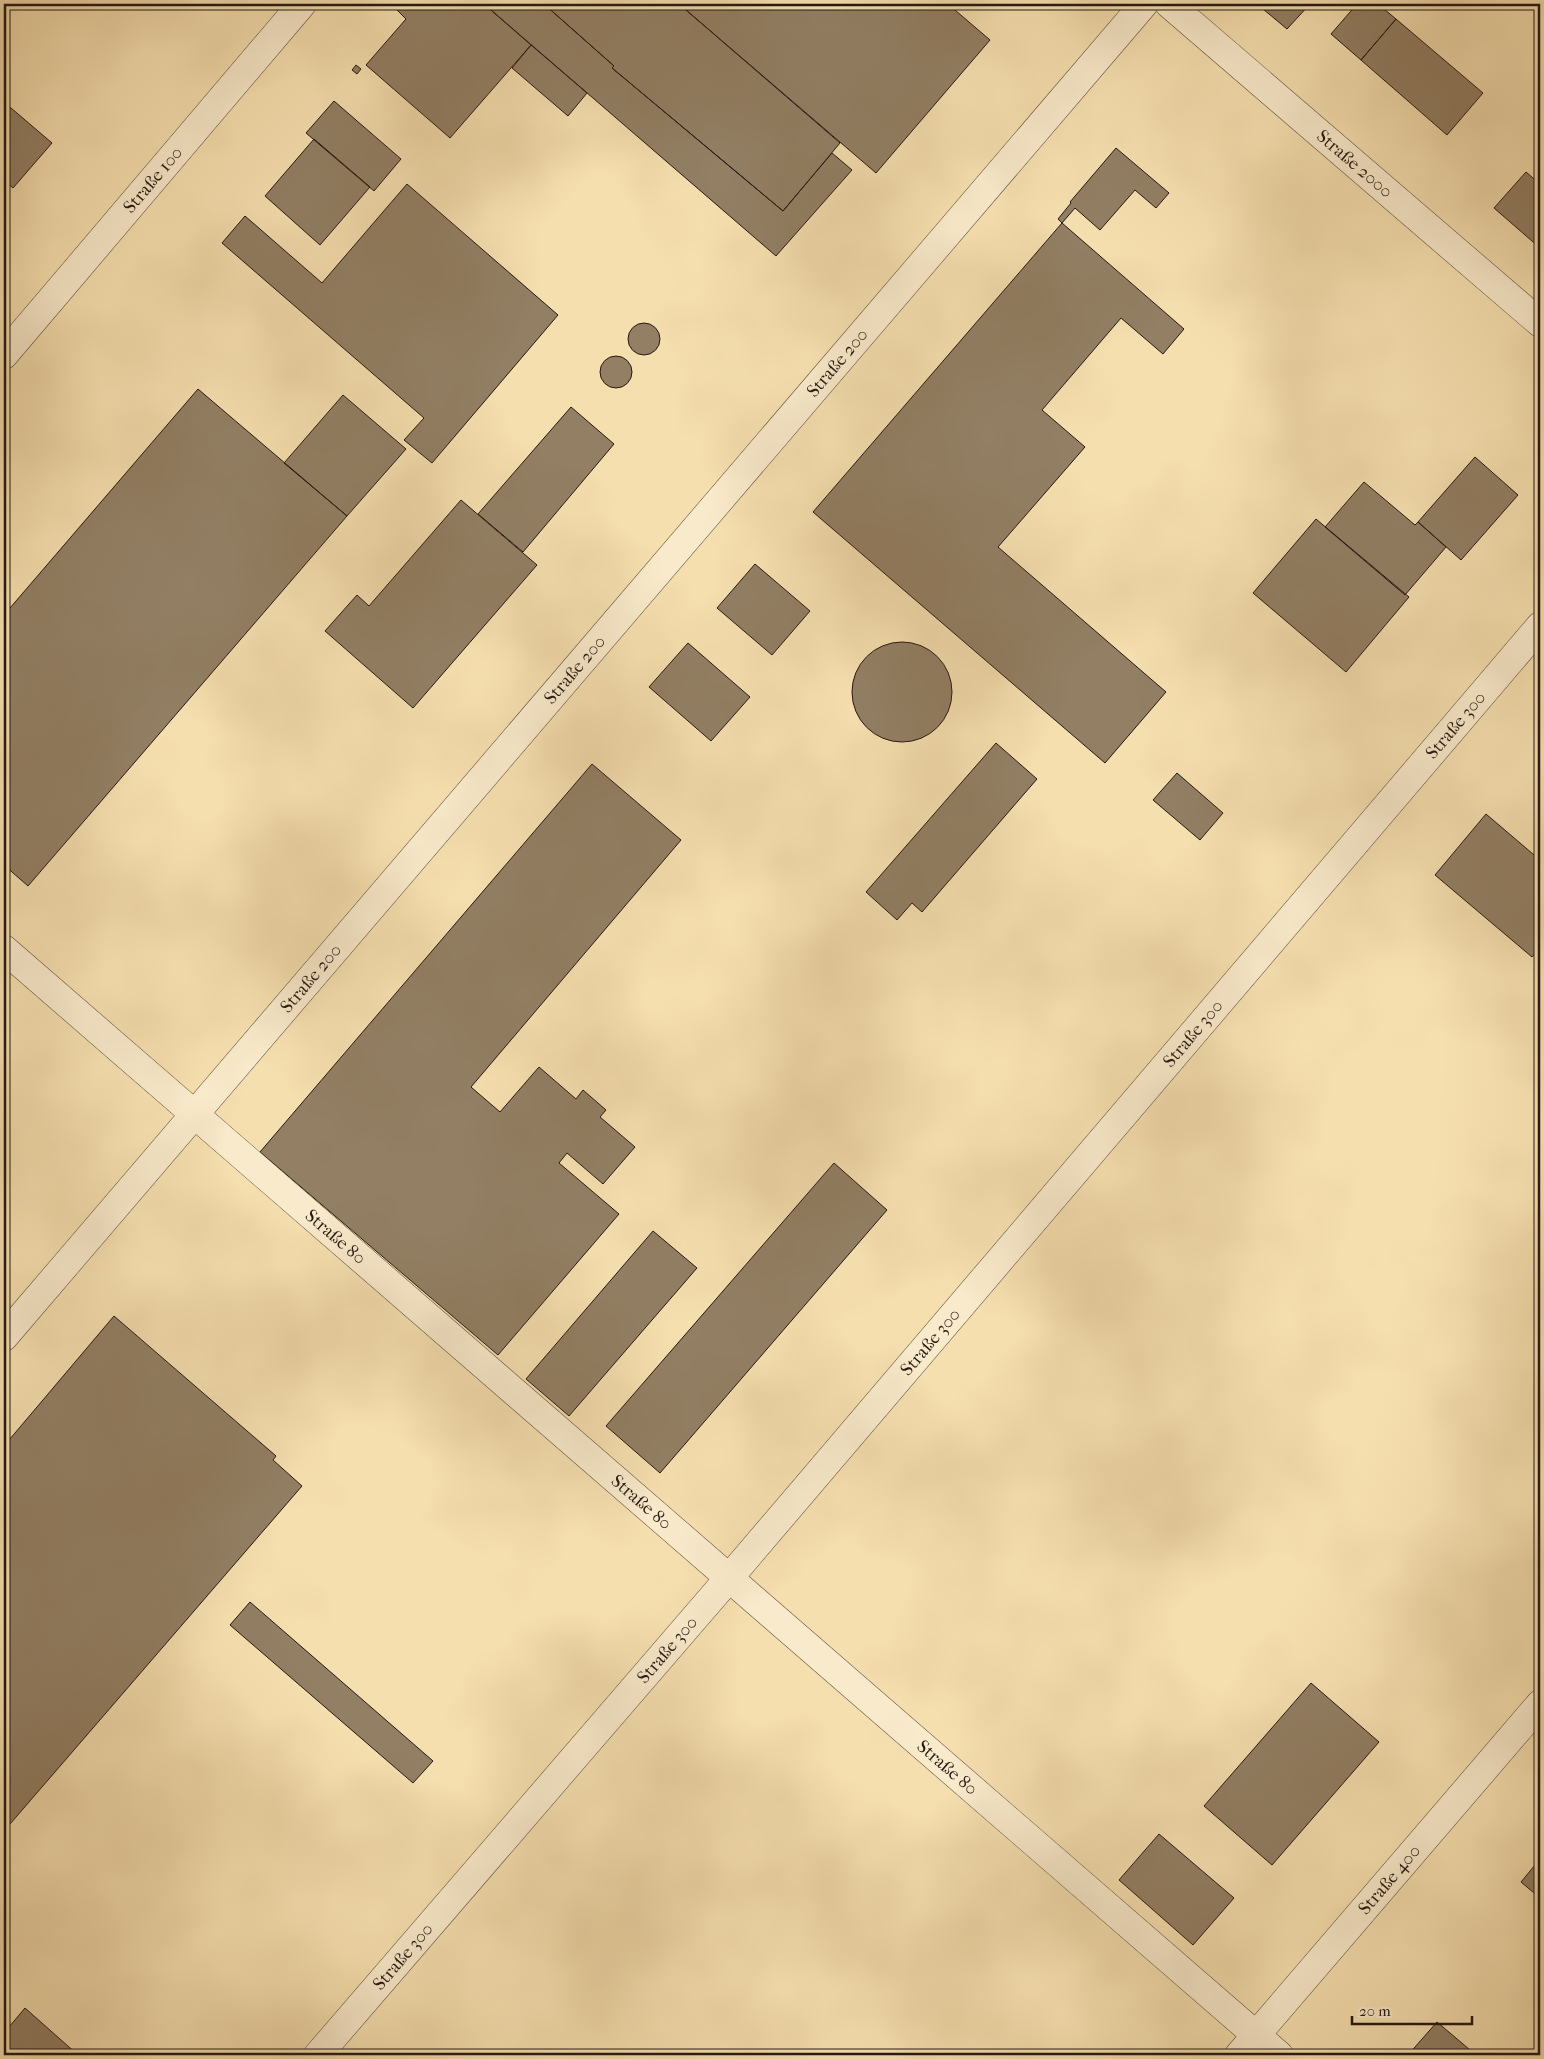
<svg xmlns="http://www.w3.org/2000/svg" width="1544" height="2059" font-family="'IM FELL French Canon',serif">
<style>
.building{fill:#927f64;stroke:#251812}
.lines{fill:none;stroke-linecap:round;stroke-linejoin:round}
.minor-casing{stroke:#594a39;stroke-width:29}
.minor{stroke:#f9eacb;stroke-width:28}
.labels{text-anchor:middle;stroke-width:4.5;stroke-linejoin:round;paint-order:stroke}
.street-label{font-size:18px;fill:#251812;stroke:#f9eacb}
</style>
<rect width="100%" height="100%" fill="#f6dfaf"/>
<filter id="stains"><feTurbulence type="fractalNoise" baseFrequency=".004" numOctaves="4"/><feColorMatrix values="0 0 0 0 .2 0 0 0 0 .09 0 0 0 0 .02 0 0 0 .5 -.17"/></filter>
<radialGradient id="worn" r=".72"><stop offset=".6" stop-color="#630" stop-opacity="0"/><stop offset="1" stop-color="#630" stop-opacity=".3"/></radialGradient>
<path class="building" d="M 391,4 L 484,4 L 531,45 L 450,138 L 366,65 L 406,19 Z
M 484,4 L 544,4 L 614,66 L 612,68 L 783,211 L 832,153 L 852,170 L 776,256 Z
M 544,4 L 679,4 L 840,143 L 783,211 L 612,68 L 614,66 Z
M 679,4 L 948,4 L 990,40 L 876,173 Z
M 1257,4 L 1310,4 L 1287,29 Z
M 1357,4 L 1378,4 L 1396,19 L 1361,60 L 1331,34 Z
M 1396,19 L 1483,93 L 1447,135 L 1361,60 Z
M 531,45 L 587,93 L 568,116 L 512,68 Z
M 356,65 L 361,69 L 357,74 L 352,70 Z
M 334,101 L 401,159 L 374,191 L 306,133 Z
M 4,102 L 52,143 L 13,188 L 4,180 Z
M 314,139 L 370,187 L 320,245 L 265,196 Z
M 1116,148 L 1169,193 L 1156,208 L 1135,190 L 1100,230 L 1075,208 L 1062,223 L 1058,219 L 1071,203 L 1070,202 Z
M 1526,172 L 1540,184 L 1540,248 L 1494,208 Z
M 407,184 L 558,315 L 432,463 L 404,440 L 424,418 L 222,243 L 245,216 L 322,283 Z
M 1062,223 L 1184,329 L 1163,354 L 1121,318 L 1042,410 L 1085,447 L 998,547 L 1166,692 L 1105,763 L 813,512 Z
M628 339a16 16 0 1 1 32 0a16 16 0 1 1-32 0Z
M600 372a16 16 0 1 1 32 0a16 16 0 1 1-32 0Z
M 198,389 L 347,516 L 28,886 L 4,865 L 4,615 Z
M 343,395 L 406,449 L 347,516 L 284,463 Z
M 571,407 L 614,444 L 523,552 L 478,514 Z
M 1475,457 L 1518,495 L 1461,560 L 1418,522 Z
M 1364,482 L 1415,525 L 1418,522 L 1446,547 L 1405,595 L 1325,527 Z
M 461,500 L 537,565 L 413,708 L 325,631 L 357,595 L 369,606 Z
M 1316,519 L 1409,597 L 1346,672 L 1253,593 Z
M 755,564 L 810,611 L 772,655 L 717,608 Z
M852 692a50 50 0 1 1 100 0a50 50 0 1 1-100 0Z
M 688,643 L 750,697 L 711,741 L 649,687 Z
M 996,743 L 1037,779 L 922,912 L 912,903 L 897,920 L 866,892 Z
M 592,764 L 681,840 L 471,1087 L 500,1112 L 539,1067 L 576,1099 L 583,1090 L 606,1110 L 600,1117 L 635,1147 L 603,1184 L 567,1153 L 559,1163 L 619,1214 L 498,1355 L 260,1152 Z
M 1177,773 L 1223,813 L 1200,840 L 1153,800 Z
M 1486,814 L 1540,860 L 1540,948 L 1532,957 L 1435,875 Z
M 834,1163 L 887,1210 L 660,1473 L 606,1426 Z
M 653,1231 L 697,1268 L 569,1416 L 526,1379 Z
M 114,1316 L 276,1456 L 273,1460 L 302,1486 L 4,1831 L 4,1446 Z
M 250,1602 L 433,1761 L 413,1783 L 230,1625 Z
M 1311,1683 L 1379,1742 L 1272,1865 L 1204,1806 Z
M 1159,1834 L 1234,1898 L 1193,1945 L 1119,1880 Z
M 1540,1859 L 1540,1898 L 1521,1882 Z
M 25,2008 L 78,2055 L 4,2055 L 4,2033 Z
M 1437,2022 L 1476,2055 L 1408,2055 Z"/>
<g class="lines">
<defs>
<g id="minor">
<path id="s1" d="M 1169,4 L 1540,323"/>
<path id="s2" d="M 4,355 L 302,4"/>
<path id="s3" d="M 4,949 L 1279,2055"/>
<path id="s4" d="M 4,1337 L 1144,4"/>
<path id="s5" d="M 318,2055 L 729,1578 L 1540,626"/>
<path id="s6" d="M 1239,2055 L 1540,1704"/>
</g>
</defs>
<use href="#minor" class="minor-casing"/>
<use href="#minor" class="minor"/>
</g>
<g class="labels">
<g class="street-label">
<text dy="6" stroke="none"><textPath href="#s1" startOffset="245">Straße 2000</textPath></text>
<text dy="6" stroke="none"><textPath href="#s2" startOffset="230">Straße 100</textPath></text>
<text dy="6" stroke="none"><textPath href="#s4" startOffset="1282">Straße 200</textPath></text>
<text dy="6" stroke="none"><textPath href="#s4" startOffset="878">Straße 200</textPath></text>
<text dy="6" stroke="none"><textPath href="#s5" startOffset="1750">Straße 300</textPath></text>
<text dy="6" stroke="none"><textPath href="#s4" startOffset="472">Straße 200</textPath></text>
<text dy="6" stroke="none"><textPath href="#s5" startOffset="1345">Straße 300</textPath></text>
<text dy="6" stroke="none"><textPath href="#s3" startOffset="439">Straße 80</textPath></text>
<text dy="6" stroke="none"><textPath href="#s5" startOffset="940">Straße 300</textPath></text>
<text dy="6" stroke="none"><textPath href="#s3" startOffset="844">Straße 80</textPath></text>
<text dy="6" stroke="none"><textPath href="#s5" startOffset="535">Straße 300</textPath></text>
<text dy="6" stroke="none"><textPath href="#s3" startOffset="1249">Straße 80</textPath></text>
<text dy="6" stroke="none"><textPath href="#s6" startOffset="231">Straße 400</textPath></text>
<text dy="6" stroke="none"><textPath href="#s5" startOffset="130">Straße 300</textPath></text>
</g>
</g>
<rect width="1544" height="2059" fill="none" stroke="#f6dfaf" stroke-width="20"/>
<rect x="5" y="5" width="1534" height="2049" fill="none" stroke="#251812" stroke-width="2.5"/>
<rect x="10" y="10" width="1524" height="2039" fill="none" stroke="#251812"/>
<path d="M1352 2016v8h120v-8" fill="none" stroke="#251812" stroke-width="2.5"/>
<text x="1359" y="2016" font-size="15" fill="#251812" stroke="#f9eacb" stroke-width="4" paint-order="stroke">20 m</text>
<rect width="100%" height="100%" filter="url(#stains)"/>
<rect width="100%" height="100%" fill="url(#worn)"/>
</svg>
